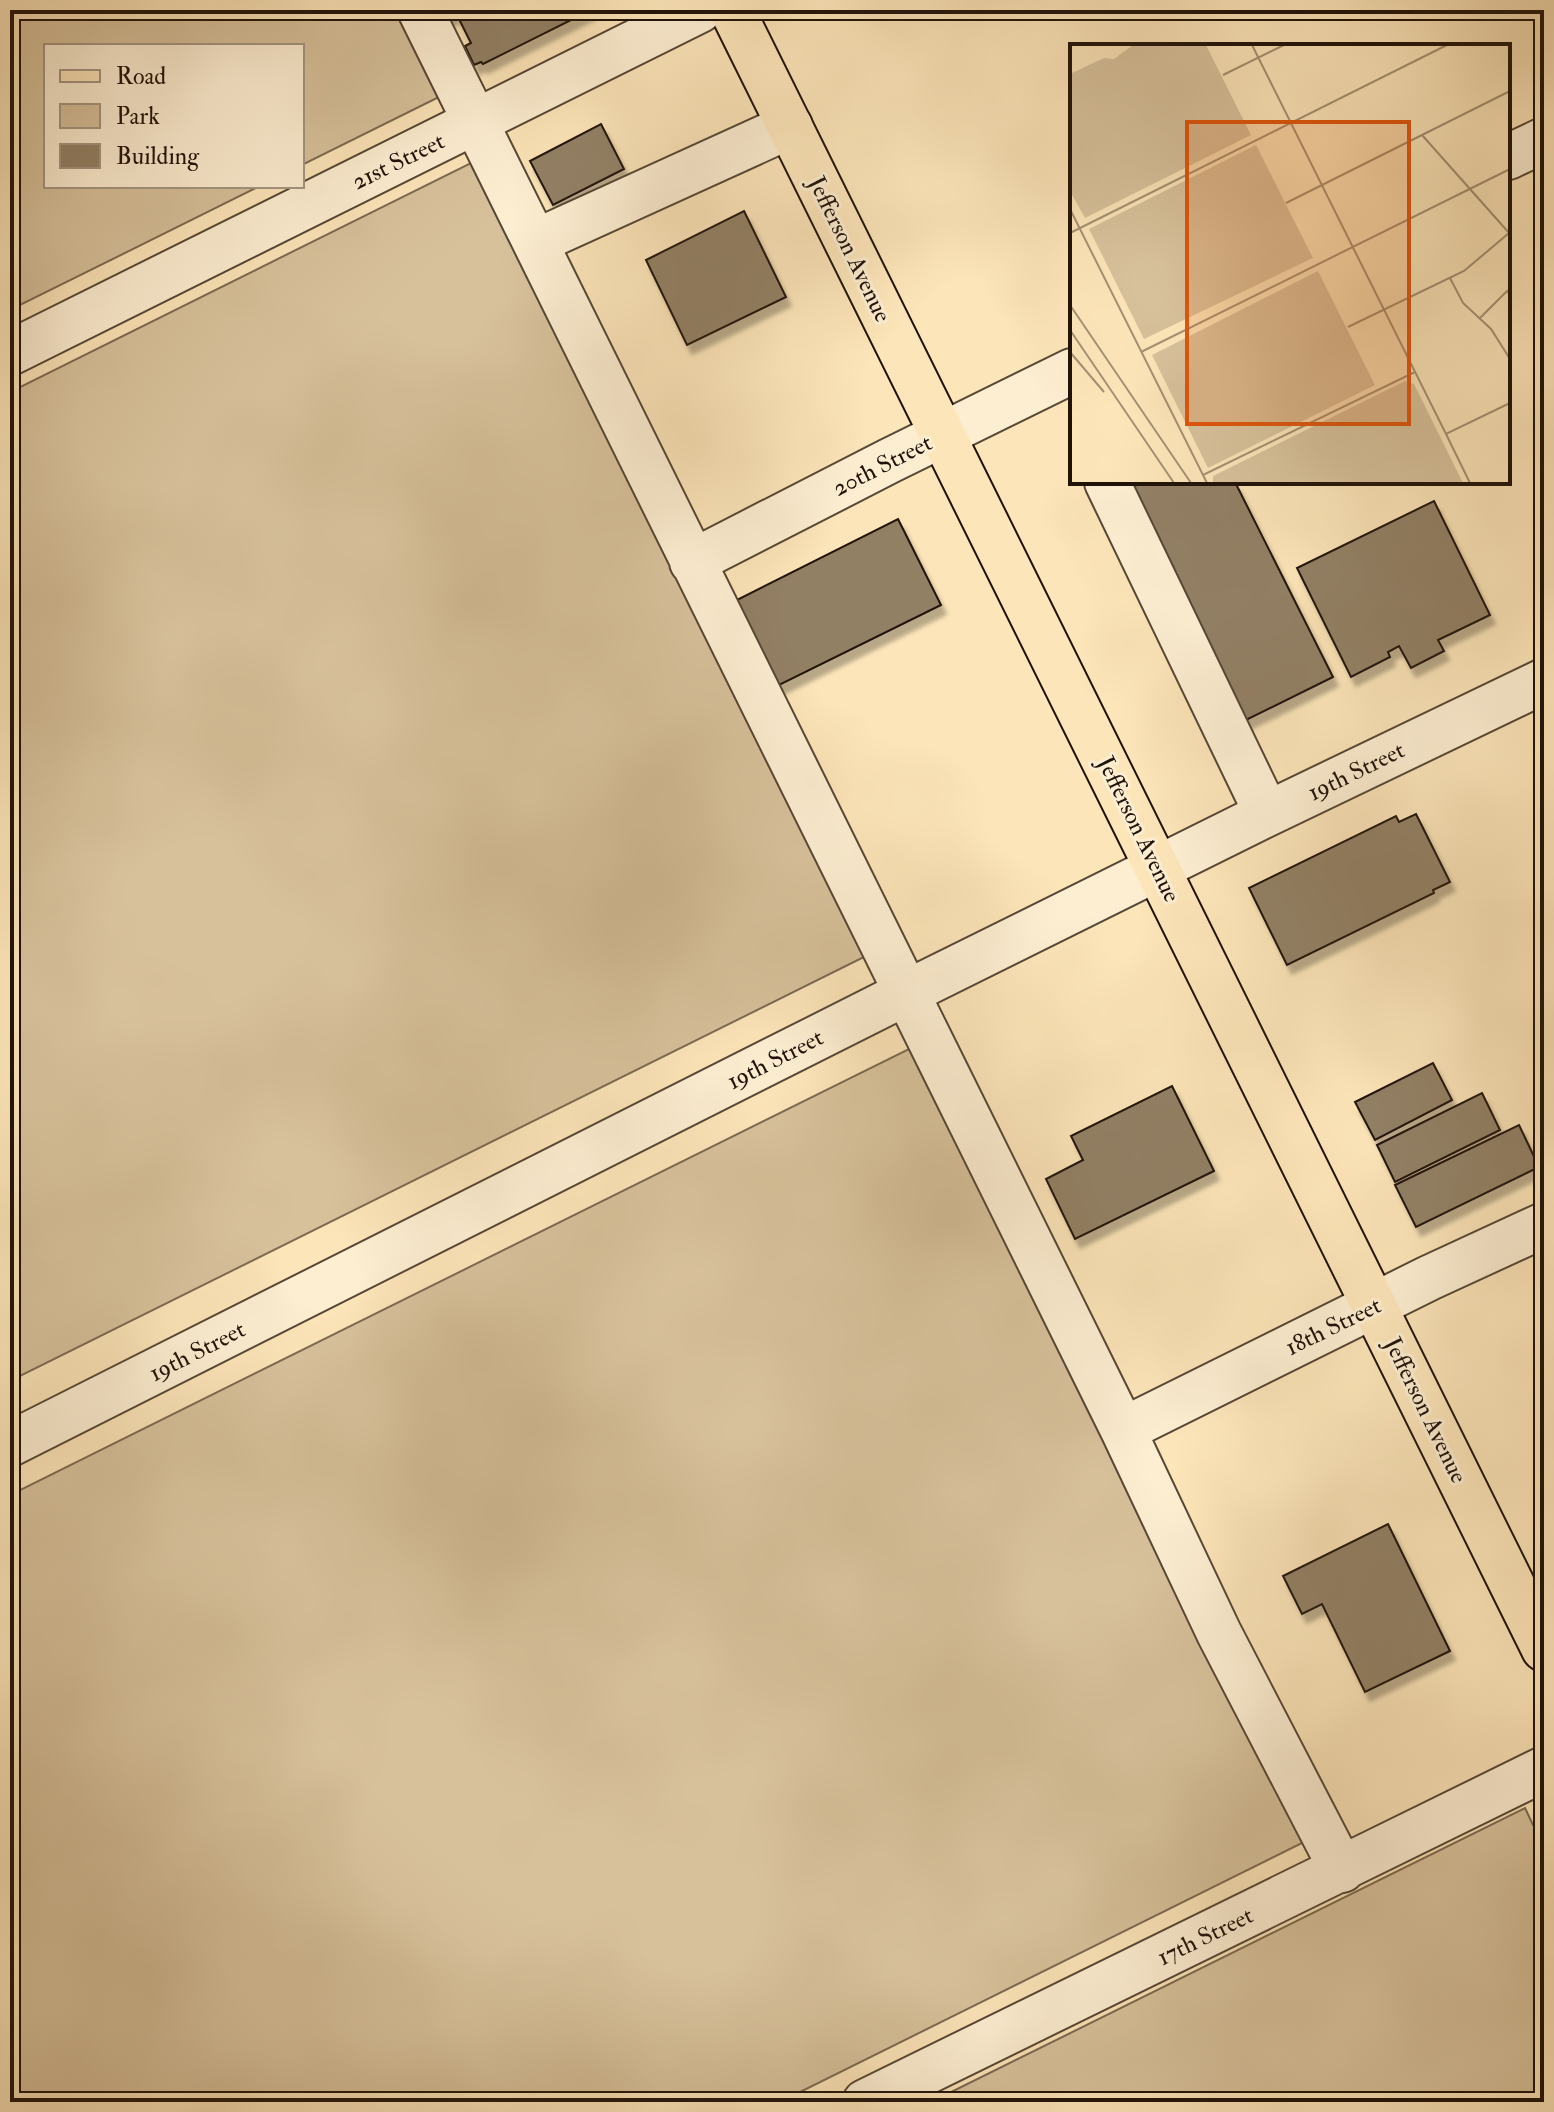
<svg xmlns="http://www.w3.org/2000/svg" width="1554" height="2112" font-family="'IM FELL Double Pica',serif">
<style>
.green{fill:#d7c19b;stroke:#7c6a52;stroke-width:2}
.building{fill:#928065;stroke:#201209;stroke-width:2;filter:url(#shadow)}
.lines{fill:none;stroke-linecap:round;stroke-linejoin:round}
.minor-casing{stroke:#574735;stroke-width:48}
.major-casing{stroke:#201209;stroke-width:48}
.minor{stroke:#fdeed2;stroke-width:44}
.major{stroke:#fce5b9;stroke-width:44}
.labels{text-anchor:middle;stroke-width:6;stroke-linejoin:round;paint-order:stroke}
.street-label{font-size:24px;fill:#201209;stroke:#fdeed2}
.inset-road{fill:none;stroke:#a49173;stroke-width:2}
.view{fill:#de550c;fill-opacity:0.15;stroke:#de550c;stroke-width:4}
.inset-edge{fill:none;stroke:#201209;stroke-width:4}
</style>
<defs>
<filter id="shadow"><feDropShadow dx="5" dy="9" stdDeviation="2" flood-color="#0004"/></filter>
</defs>
<rect width="100%" height="100%" fill="#fce5b9"/>
<filter id="stains"><feTurbulence type="fractalNoise" baseFrequency=".0025" numOctaves="4"/><feColorMatrix values="0 0 0 0 .2 0 0 0 0 .09 0 0 0 0 .02 0 0 0 .5 -.17"/></filter>
<radialGradient id="worn" r=".72"><stop offset=".6" stop-color="#630" stop-opacity="0"/><stop offset="1" stop-color="#630" stop-opacity=".3"/></radialGradient>
<path class="green" d="M 10,10 L 406,10 L 447,93 L 302,165 L 302,46 L 46,46 L 46,186 L 260,186 L 10,310 Z
M 481,158 L 878,950 L 10,1381 L 10,392 Z
M 919,1044 L 1316,1836 L 780,2102 L 10,2102 L 10,1495 Z
M 1525,1808 L 1533,1825 L 1544,1823 L 1544,2102 L 931,2102 Z"/>
<path class="building" d="M 441,10 L 591,10 L 483,64 L 481,62 L 474,65 L 465,46 L 471,43 L 456,13 L 445,19 Z
M 601,124 L 624,169 L 553,205 L 530,161 Z
M 744,211 L 786,297 L 687,345 L 646,260 Z
M 1133,482 L 1235,482 L 1333,677 L 1244,721 L 1127,485 Z
M 1434,501 L 1490,615 L 1438,640 L 1444,651 L 1411,668 L 1399,646 L 1388,652 L 1390,657 L 1351,677 L 1297,568 Z
M 898,519 L 941,605 L 773,688 L 731,603 Z
M 1416,814 L 1450,882 L 1433,890 L 1434,893 L 1287,965 L 1249,888 L 1396,816 L 1399,822 Z
M 1433,1063 L 1452,1100 L 1375,1140 L 1355,1102 Z
M 1172,1086 L 1214,1171 L 1075,1239 L 1046,1179 L 1083,1160 L 1071,1136 Z
M 1482,1093 L 1500,1130 L 1395,1182 L 1377,1145 Z
M 1519,1125 L 1539,1167 L 1416,1227 L 1395,1185 Z
M 1388,1524 L 1450,1651 L 1365,1692 L 1322,1604 L 1302,1614 L 1283,1576 Z"/>
<g class="lines">
<defs>
<path id="minor" d="M 420,10 L 1123,1430 L 1219,1633 L 1342,1870
M 1508,157 L 1544,140
M 535,242 L 790,126
M 10,353 L 700,10
M 1107,482 L 1267,814
M 692,562 L 889,461 L 1072,371
M 1123,1430 L 1429,1278 L 1544,1225
M 10,1444 L 908,992 L 1267,814 L 1544,681
M 865,2102 L 1544,1769"/>
<path id="major" d="M 732,10 L 1544,1649"/>
</defs>
<use href="#minor" class="minor-casing"/>
<use href="#major" class="major-casing"/>
<use href="#minor" class="minor"/>
<use href="#major" class="major"/>
</g>
<g class="labels">
<g class="street-label">
<text transform="translate(398 161) rotate(-26)" y="8">21st Street</text>
<text transform="translate(850 249) rotate(64)" y="8">Jefferson Avenue</text>
<text transform="translate(882 465) rotate(-27)" y="8">20th Street</text>
<text transform="translate(1356 771) rotate(-26)" y="8">19th Street</text>
<text transform="translate(1139 829) rotate(64)" y="8">Jefferson Avenue</text>
<text transform="translate(775 1059) rotate(-27)" y="8">19th Street</text>
<text transform="translate(1333 1326) rotate(-26)" y="8">18th Street</text>
<text transform="translate(197 1351) rotate(-27)" y="8">19th Street</text>
<text transform="translate(1426 1410) rotate(64)" y="8">Jefferson Avenue</text>
<text transform="translate(1205 1936) rotate(-26)" y="8">17th Street</text>
</g>
</g>
<g transform="translate(1070 44)">
<rect width="440" height="440" fill="#fce5b9"/>
<path d="M 63,1 L 136,1 L 181,91 L 15,174 L 0,147 L 0,30 L 34,14 L 44,15 ZM 186,101 L 243,214 L 74,295 L 19,185 ZM 248,227 L 305,341 L 138,424 L 82,311 ZM 335,337 L 344,340 L 393,439 L 143,439 L 143,432 Z" fill="#d7c19b"/>
<path class="inset-road" d="M 182,1 L 376,390 L 440,359M 153,31 L 214,1M 352,91 L 440,190M 216,159 L 440,47M 0,165 L 137,439M 0,189 L 377,1M 380,234 L 393,259 L 421,285 L 440,315M 0,261 L 121,439M 410,274 L 437,247 L 440,251M 278,283 L 394,227 L 439,189M 0,286 L 104,439M 0,308 L 34,348M 71,308 L 440,125M 376,390 L 400,439M 133,431 L 345,328"/>
<path class="view" d="M 117,78 L 339,78 L 339,380 L 117,380 Z"/>
<rect width="440" height="440" class="inset-edge"/>
</g>
<rect width="1554" height="2112" fill="none" stroke="#fce5b9" stroke-width="40"/>
<rect x="12" y="12" width="1530" height="2088" fill="none" stroke="#201209" stroke-width="4"/>
<rect x="20" y="20" width="1514" height="2072" fill="none" stroke="#201209" stroke-width="2"/>
<rect x="44" y="44" width="260" height="144" fill="#fdeed2" stroke="#a59682" stroke-width="2"/>
<rect x="60" y="70" width="40" height="12" fill="#fce5b9" stroke="#a59682" stroke-width="2"/>
<text x="116" y="84" font-size="24" fill="#201209">Road</text>
<rect x="60" y="104" width="40" height="24" fill="#d7c19b" stroke="#a59682" stroke-width="2"/>
<text x="116" y="124" font-size="24" fill="#201209">Park</text>
<rect x="60" y="144" width="40" height="24" fill="#928065" stroke="#a59682" stroke-width="2"/>
<text x="116" y="164" font-size="24" fill="#201209">Building</text>
<rect width="100%" height="100%" filter="url(#stains)"/>
<rect width="100%" height="100%" fill="url(#worn)"/>
</svg>
